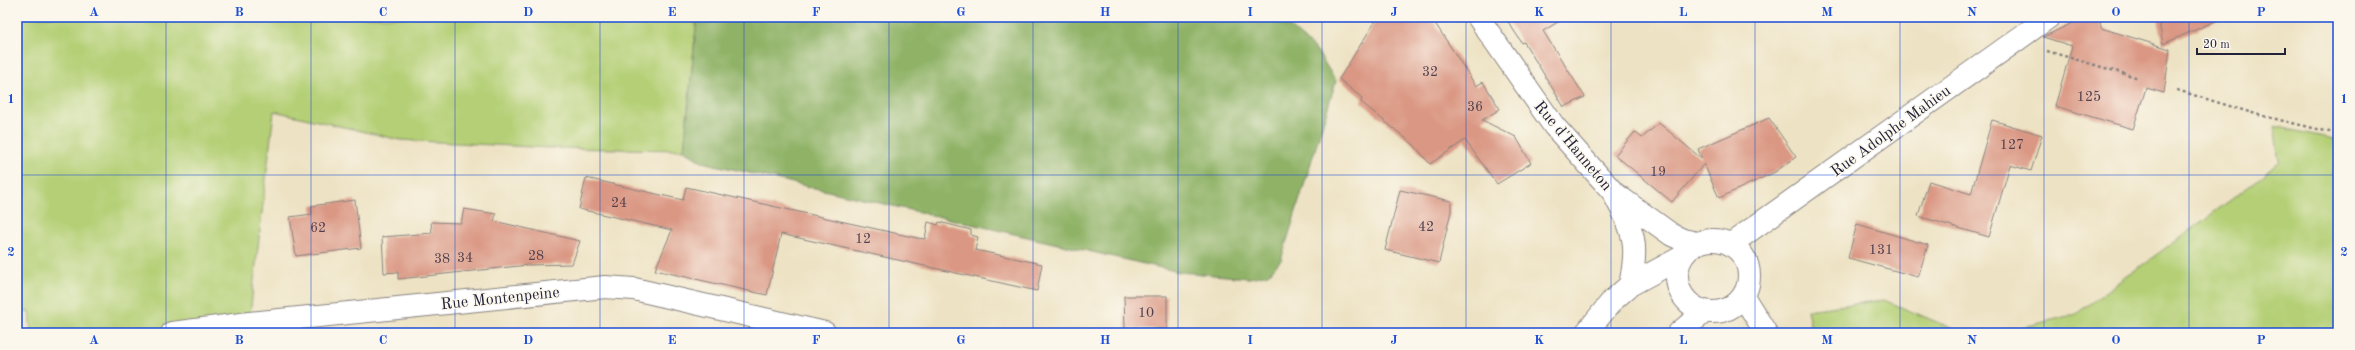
<svg xmlns="http://www.w3.org/2000/svg" width="2355" height="350" font-family="'Old Standard TT',serif">
<style>
.green{fill:#b4cf75;stroke:#6b7858}
.forest{fill:#8fb266;stroke:#586a50}
.building{fill:#da9783}
.lines{fill:none;stroke-linecap:round;stroke-linejoin:round}
.minor-casing{stroke:#88827f;stroke-width:24}
.path{stroke:#88827f;stroke-width:2.5;stroke-dasharray:3 3;stroke-linecap:butt}
.minor{stroke:#fff;stroke-width:22}
.grid{fill:none;stroke:#1d4ed8;stroke-width:1;stroke-opacity:0.55}
.labels{text-anchor:middle;stroke-width:3;stroke-linejoin:round;paint-order:stroke}
.number-label{font-size:14px;fill:#503f4d}
.street-label{font-size:16px;fill:#22223b;stroke:#fbf7ec}
.neatline{fill:none;stroke:#1d4ed8;stroke-width:1.5}
.grid-label{font-size:13px;text-anchor:middle;font-weight:bold;fill:#1d4ed8}
</style>
<rect width="100%" height="100%" fill="#fbf7ec"/>
<filter id="ink" filterUnits="userSpaceOnUse"><feTurbulence type="fractalNoise" baseFrequency=".025" numOctaves="2"/><feDisplacementMap in="SourceGraphic" scale="8" xChannelSelector="R" yChannelSelector="G"/><feConvolveMatrix kernelMatrix="1 2 1 2 8 2 1 2 1" color-interpolation-filters="sRGB"/></filter>
<filter id="wash" filterUnits="userSpaceOnUse"><feTurbulence type="fractalNoise" baseFrequency=".012" numOctaves="4" result="noise"/><feDisplacementMap in="SourceGraphic" scale="16" xChannelSelector="R" yChannelSelector="G"/><feGaussianBlur stdDeviation="0.9" result="paint"/><feColorMatrix in="noise" values="0 0 0 0 0 0 0 0 0 0 0 0 0 0 0 0 0 1.4 0 .05"/><feComposite in="paint" operator="in"/></filter>
<g filter="url(#wash)">
<rect width="100%" height="100%" fill="#ede2c3"/>
<path class="green" d="M 17,17 L 697,17 L 684,150 L 550,148 L 400,140 L 274,111 L 249,323 L 172,333 L 31,333 L 29,311 L 17,312 Z
M 2274,126 L 2338,140 L 2338,333 L 2000,333 L 2076,314 L 2255,182 L 2279,162 Z
M 1884,300 L 1963,333 L 1812,333 L 1807,310 Z"/>
<path class="forest" d="M 697,17 L 1279,17 L 1317,51 L 1336,81 L 1281,260 L 1269,274 L 1249,278 L 1179,272 L 702,162 L 684,150 Z"/>
<g id="blocks">
<path class="building" d="M 1378,17 L 1431,17 L 1476,86 L 1483,82 L 1500,109 L 1482,120 L 1516,137 L 1531,163 L 1497,184 L 1465,140 L 1430,164 L 1414,145 L 1361,102 L 1362,98 L 1339,79 Z
M 1505,17 L 1566,17 L 1543,31 L 1585,97 L 1564,107 L 1524,42 L 1522,43 Z
M 2085,17 L 2100,17 L 2101,28 L 2170,49 L 2164,93 L 2146,88 L 2133,129 L 2055,106 L 2072,46 L 2043,37 Z
M 2158,17 L 2225,17 L 2163,44 Z
M 1769,118 L 1796,157 L 1775,172 L 1719,198 L 1704,164 L 1672,202 L 1615,155 L 1635,132 L 1642,138 L 1659,123 L 1702,159 L 1698,149 Z
M 1992,120 L 2042,135 L 2031,171 L 2010,165 L 1989,237 L 1918,216 L 1929,181 L 1971,194 Z
M 586,178 L 683,200 L 686,187 L 917,238 L 925,239 L 928,222 L 938,225 L 939,222 L 971,230 L 971,235 L 978,237 L 975,250 L 1042,264 L 1037,291 L 781,234 L 767,295 L 655,270 L 672,230 L 579,209 Z
M 1400,190 L 1451,201 L 1451,211 L 1439,263 L 1385,250 Z
M 355,200 L 361,248 L 296,256 L 290,217 L 312,214 L 311,206 Z
M 464,209 L 496,214 L 494,221 L 580,241 L 572,264 L 528,265 L 398,279 L 398,272 L 384,273 L 382,237 L 432,233 L 431,222 L 461,223 Z
M 1857,224 L 1928,245 L 1918,277 L 1848,258 Z
M 1124,296 L 1167,296 L 1167,329 L 1125,329 Z"/>
</g>
</g>
<g filter="url(#ink)">
<use href="#blocks" fill-opacity="0" stroke="#88827f" stroke-width="1"/>
<g class="lines">
<defs>
<path id="minor" d="M 1478,17 L 1554,126 L 1614,193 L 1672,235 L 1683,240 L 1697,243
M 1615,196 C 1634,233 1639,243 1630,285
M1677 276a36 36 0 1 1 72 0a36 36 0 1 1-72 0Z
M 1731,244 L 2049,17
M 1743,296 L 1766,333
M 172,333 L 249,323 L 605,287 L 634,289 L 825,333
M 1586,333 L 1612,301 L 1630,285 L 1680,258
M 1679,333 L 1704,312"/>
</defs>
<use href="#minor" class="minor-casing"/>
<path class="path" d="M 2047,51 L 2139,78
M 2177,90 L 2259,115 L 2338,134"/>
<use href="#minor" class="minor"/>
</g>
</g>
<path class="grid" d="M 166,17 L 166,333M 311,17 L 311,333M 455,17 L 455,333M 600,17 L 600,333M 744,17 L 744,333M 889,17 L 889,333M 1033,17 L 1033,333M 1178,17 L 1178,333M 1322,17 L 1322,333M 1466,17 L 1466,333M 1611,17 L 1611,333M 1755,17 L 1755,333M 1900,17 L 1900,333M 2044,17 L 2044,333M 2189,17 L 2189,333M 17,175 L 2338,175"/>
<g class="labels">
<g class="number-label">
<text x="1430" y="76">32</text>
<text x="2089" y="101">125</text>
<text x="1475" y="111">36</text>
<text x="2012" y="149">127</text>
<text x="1658" y="176">19</text>
<text x="619" y="207">24</text>
<text x="1426" y="231">42</text>
<text x="318" y="232">62</text>
<text x="863" y="243">12</text>
<text x="1881" y="254">131</text>
<text x="536" y="260">28</text>
<text x="465" y="262">34</text>
<text x="442" y="263">38</text>
<text x="1146" y="317">10</text>
</g>
<g class="street-label">
<text transform="translate(1890 130) rotate(-36)" y="6">Rue Adolphe Mahieu</text>
<text transform="translate(1574 145) rotate(50)" y="6">Rue d'Hanneton</text>
<text transform="translate(500 297) rotate(-6)" y="6">Rue Montenpeine</text>
</g>
</g>
<rect width="2355" height="350" fill="none" stroke="#fbf7ec" stroke-width="44"/>
<path d="M2197 48v6h88v-6" fill="none" stroke="#22223b" stroke-width="2"/>
<text x="2203" y="48" font-size="12" fill="#22223b" stroke="#fbf7ec" stroke-width="3" paint-order="stroke">20 m</text>
<rect x="22" y="22" width="2311" height="306" class="neatline"/>
<g class="grid-label">
<text x="94" y="16">A</text>
<text x="239" y="16">B</text>
<text x="383" y="16">C</text>
<text x="528" y="16">D</text>
<text x="672" y="16">E</text>
<text x="816" y="16">F</text>
<text x="961" y="16">G</text>
<text x="1105" y="16">H</text>
<text x="1250" y="16">I</text>
<text x="1394" y="16">J</text>
<text x="1539" y="16">K</text>
<text x="1683" y="16">L</text>
<text x="1827" y="16">M</text>
<text x="1972" y="16">N</text>
<text x="2116" y="16">O</text>
<text x="2261" y="16">P</text>
<text x="11" y="103">1</text>
<text x="2344" y="103">1</text>
<text x="11" y="256">2</text>
<text x="2344" y="256">2</text>
<text x="94" y="344">A</text>
<text x="239" y="344">B</text>
<text x="383" y="344">C</text>
<text x="528" y="344">D</text>
<text x="672" y="344">E</text>
<text x="816" y="344">F</text>
<text x="961" y="344">G</text>
<text x="1105" y="344">H</text>
<text x="1250" y="344">I</text>
<text x="1394" y="344">J</text>
<text x="1539" y="344">K</text>
<text x="1683" y="344">L</text>
<text x="1827" y="344">M</text>
<text x="1972" y="344">N</text>
<text x="2116" y="344">O</text>
<text x="2261" y="344">P</text>
</g>
</svg>
